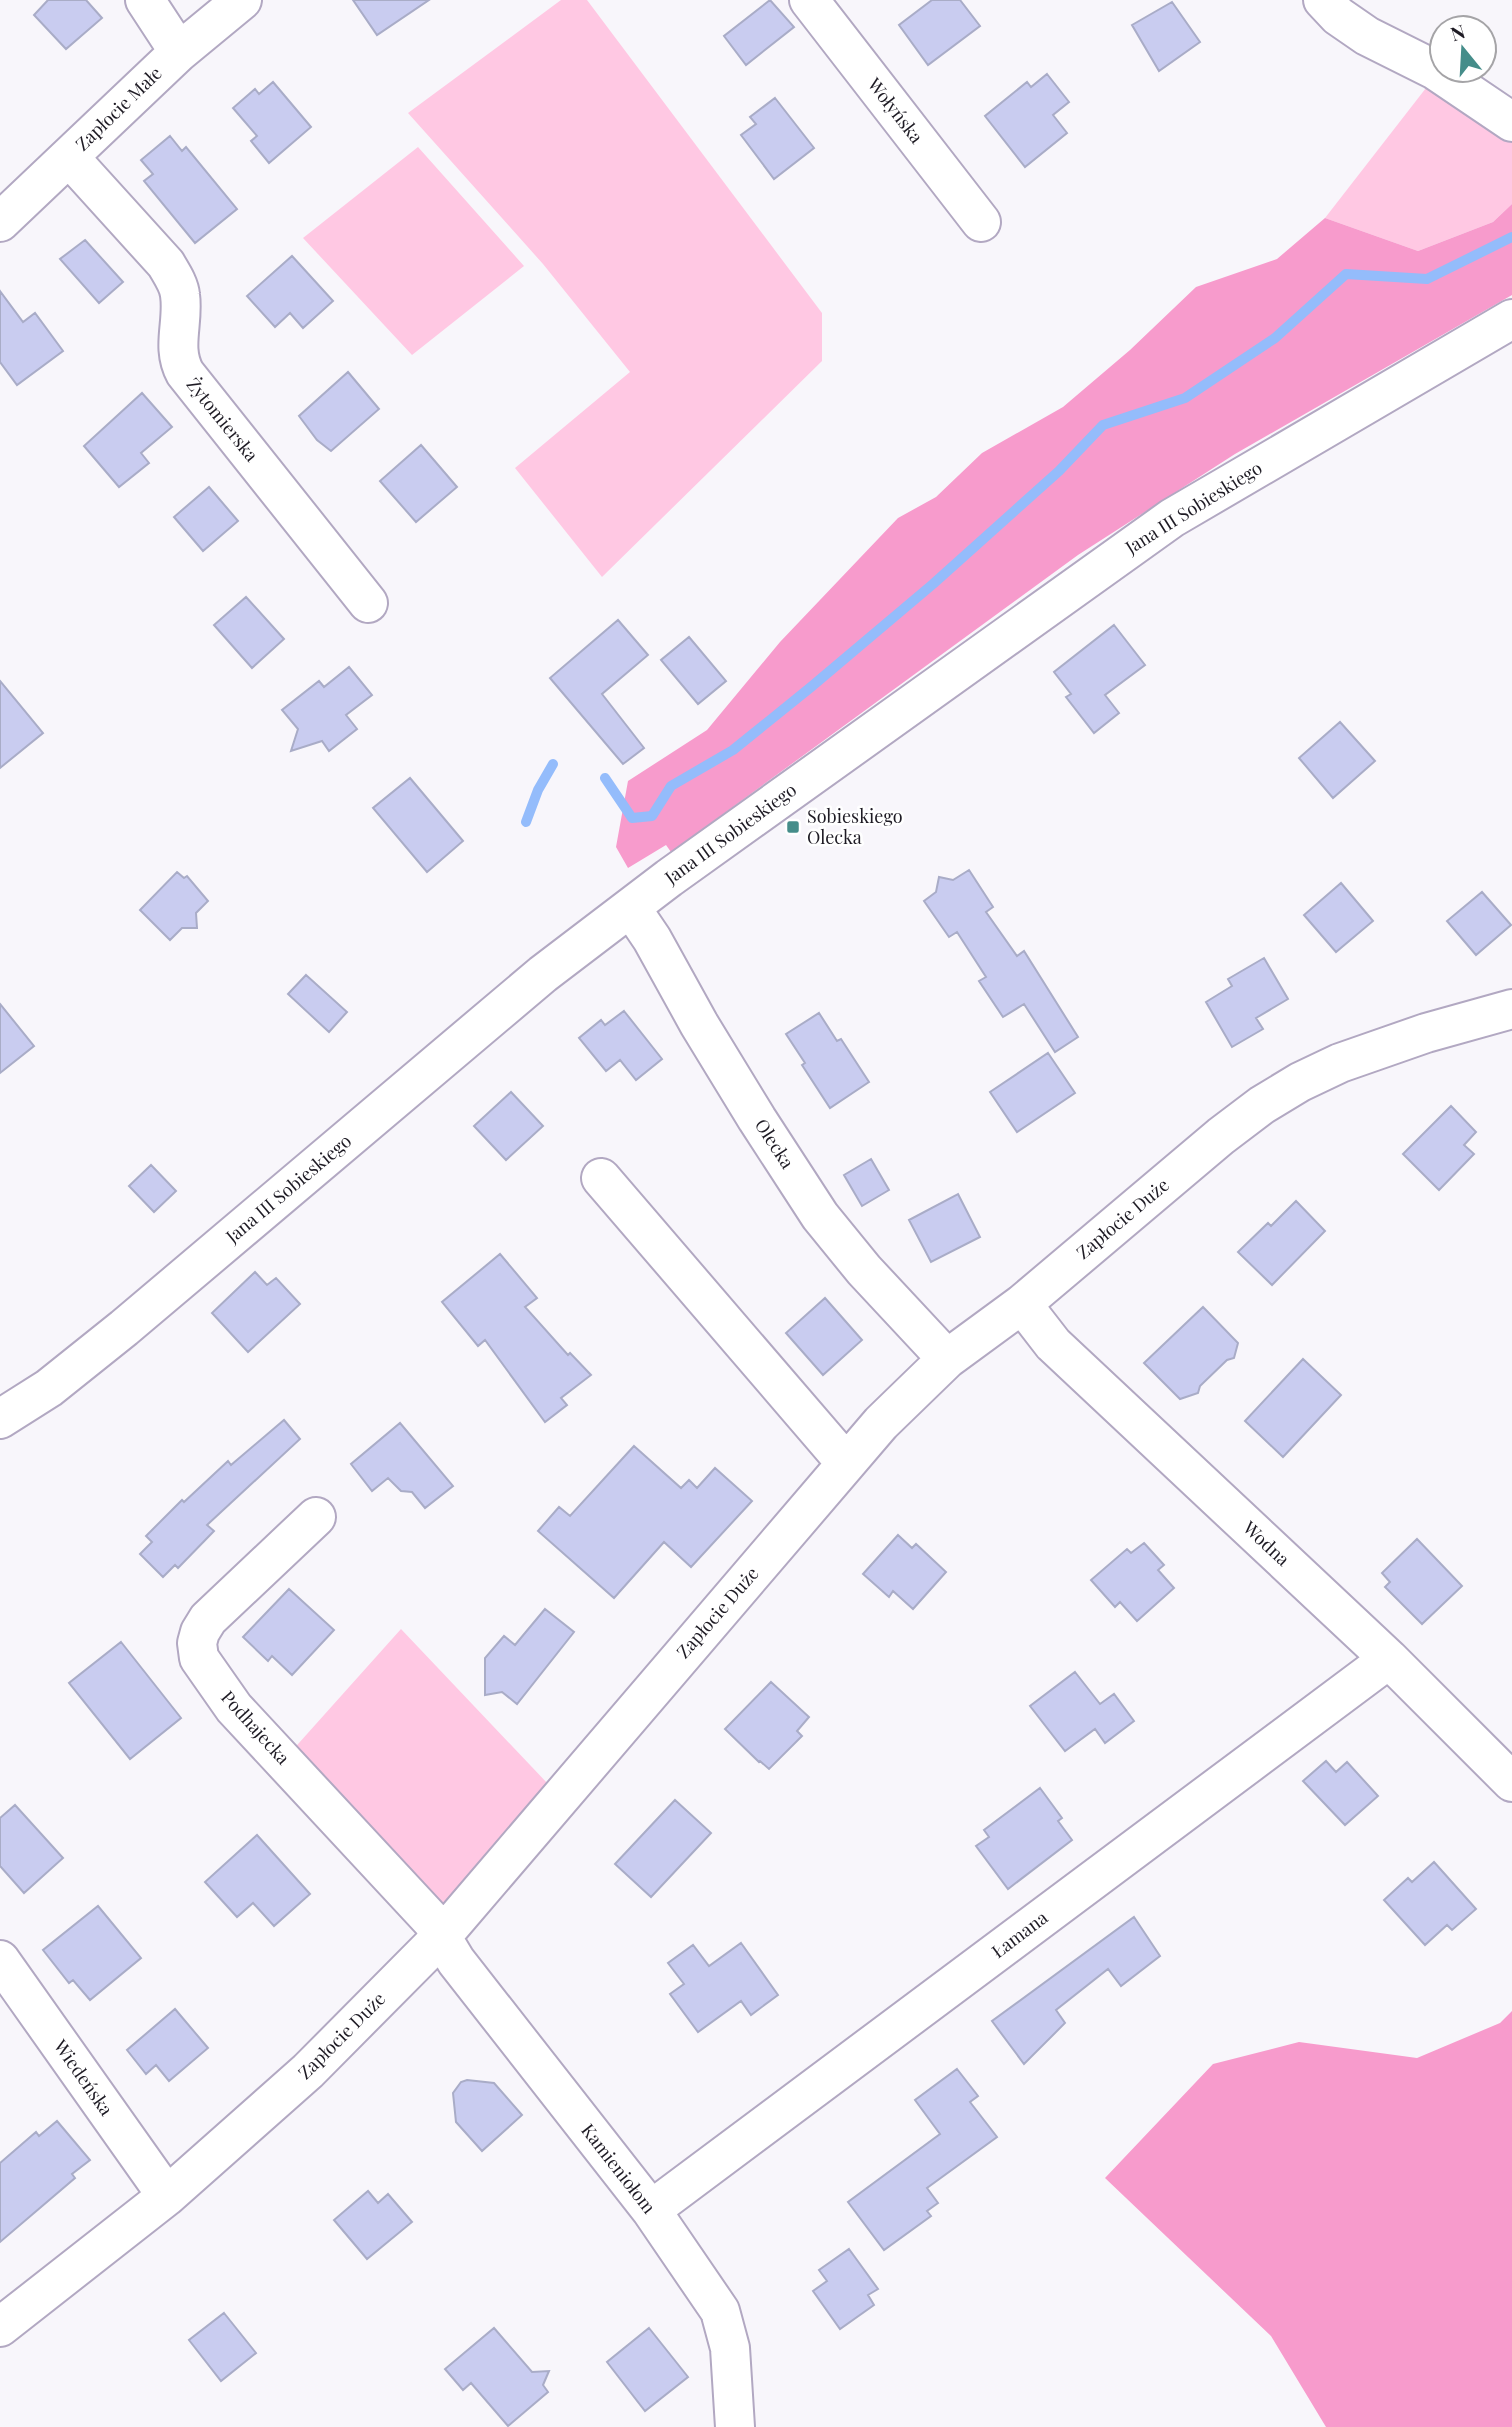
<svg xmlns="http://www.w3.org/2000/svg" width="1512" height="2427" font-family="'Playfair Display',serif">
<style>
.green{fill:#ffc8e3}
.forest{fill:#f79bcc}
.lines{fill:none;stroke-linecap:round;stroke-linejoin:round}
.stream{stroke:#94bcfb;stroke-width:10}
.building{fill:#c9ccf0;stroke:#a9acc7;stroke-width:2}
.minor-casing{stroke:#b2a8c2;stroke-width:42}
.tertiary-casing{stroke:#b2a8c2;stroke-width:42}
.minor{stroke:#fff;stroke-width:38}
.tertiary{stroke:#fff;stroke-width:38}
.poi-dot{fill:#458d8a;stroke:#fff;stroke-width:2.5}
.labels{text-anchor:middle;stroke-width:5;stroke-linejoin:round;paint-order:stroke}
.street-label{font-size:18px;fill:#1e1b24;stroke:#fff}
.poi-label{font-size:18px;fill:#1e1b24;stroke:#fff;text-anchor:start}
</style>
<rect width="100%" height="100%" fill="#f8f6fb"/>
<path class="green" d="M 561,0 L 587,0 L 822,313 L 822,361 L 602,577 L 515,468 L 630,372 L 543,264 L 408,113 Z
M 1433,79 L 1512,131 L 1512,204 L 1493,222 L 1418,251 L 1325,218 Z
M 418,147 L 524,266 L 412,355 L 303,238 Z
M 401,1629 L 549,1785 L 448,1904 L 439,1907 L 290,1753 Z"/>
<path class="forest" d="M 1512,204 L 1512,295 L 1235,454 L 1078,555 L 671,852 L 666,845 L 628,868 L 616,847 L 628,781 L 707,730 L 780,642 L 898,518 L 936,497 L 982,453 L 1063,407 L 1130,350 L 1196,287 L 1277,259 L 1325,218 L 1418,251 L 1493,222 Z
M 1512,2011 L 1512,2427 L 1326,2427 L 1271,2336 L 1105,2178 L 1213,2064 L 1299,2042 L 1417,2058 L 1500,2023 Z"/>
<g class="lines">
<path class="stream" d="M 605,778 L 632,818 L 652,816 L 671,786 L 733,750 L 811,687 L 933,584 L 1059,471 L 1103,425 L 1185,398 L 1275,338 L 1346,274 L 1427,279 L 1512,237
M 526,822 L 538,790 L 553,764"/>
</g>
<path class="building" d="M 48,0 L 86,0 L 102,18 L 66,49 L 34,15 Z
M 353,0 L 429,0 L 377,35 Z
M 770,0 L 794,27 L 746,65 L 724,36 Z
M 932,0 L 960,0 L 980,26 L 928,65 L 899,25 Z
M 1172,2 L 1200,42 L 1159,71 L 1132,25 Z
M 1047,74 L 1069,102 L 1053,115 L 1067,133 L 1025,167 L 985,116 L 1027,82 L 1031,87 Z
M 273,82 L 311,127 L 269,163 L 251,141 L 257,136 L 233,108 L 255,89 L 259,94 Z
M 775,98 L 814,148 L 774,179 L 741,135 L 756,124 L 750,117 Z
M 170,136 L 182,151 L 186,147 L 237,209 L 195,243 L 144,181 L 153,174 L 141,160 Z
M 85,240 L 123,282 L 99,303 L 60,259 Z
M 292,256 L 333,301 L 303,328 L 290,313 L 275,327 L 247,296 Z
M 0,291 L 23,322 L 35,313 L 63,351 L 17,385 L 0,362 Z
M 348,372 L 379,409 L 331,451 L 317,440 L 299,416 Z
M 142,393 L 172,427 L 141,453 L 149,463 L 119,487 L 84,446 Z
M 421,445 L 457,487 L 416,522 L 380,481 Z
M 209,487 L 238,521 L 203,551 L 174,517 Z
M 246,597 L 284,639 L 252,668 L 214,625 Z
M 618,620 L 648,655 L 602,694 L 644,748 L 623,764 L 550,678 Z
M 1114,625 L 1145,665 L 1105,695 L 1119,713 L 1094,733 L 1066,697 L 1071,694 L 1054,672 Z
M 689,637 L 726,681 L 698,704 L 661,660 Z
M 349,667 L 372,695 L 346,715 L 357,729 L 329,751 L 322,741 L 291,751 L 298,729 L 282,710 L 319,681 L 324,687 Z
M 0,681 L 43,733 L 0,768 Z
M 1340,722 L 1375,761 L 1333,798 L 1299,758 Z
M 410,778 L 463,841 L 427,872 L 373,808 Z
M 969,870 L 993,907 L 986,912 L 1017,956 L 1024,951 L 1078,1037 L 1055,1052 L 1024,1004 L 1003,1017 L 979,981 L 986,977 L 957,932 L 949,937 L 924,901 L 936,892 L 939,877 L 953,880 Z
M 177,872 L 184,878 L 187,876 L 208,901 L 196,913 L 197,928 L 182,928 L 170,940 L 140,910 Z
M 1341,883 L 1373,921 L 1336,952 L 1304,915 Z
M 1482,892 L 1511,925 L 1476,955 L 1447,921 Z
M 1264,958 L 1288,999 L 1256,1018 L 1263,1029 L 1232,1047 L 1206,1002 L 1232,986 L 1228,979 Z
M 306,975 L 347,1012 L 329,1032 L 288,994 Z
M 0,1004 L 34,1046 L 0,1073 Z
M 624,1011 L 662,1059 L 636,1080 L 620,1060 L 606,1071 L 579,1038 L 601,1020 L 605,1025 Z
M 819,1013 L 837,1041 L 841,1039 L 869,1082 L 830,1108 L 802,1065 L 805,1063 L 786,1034 Z
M 1048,1053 L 1075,1093 L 1017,1132 L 990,1092 Z
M 511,1092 L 543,1126 L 506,1160 L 474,1126 Z
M 1451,1106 L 1476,1132 L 1464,1145 L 1474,1154 L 1439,1190 L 1403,1154 Z
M 871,1159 L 889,1190 L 862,1206 L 844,1175 Z
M 151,1165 L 176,1191 L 154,1212 L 129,1186 Z
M 958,1194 L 980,1237 L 931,1262 L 909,1220 Z
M 1296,1201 L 1325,1231 L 1272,1285 L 1238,1252 L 1268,1223 L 1271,1226 Z
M 500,1254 L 537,1298 L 525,1307 L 568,1355 L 570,1353 L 591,1375 L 561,1398 L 567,1405 L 545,1422 L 485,1340 L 478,1346 L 442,1302 Z
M 255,1272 L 267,1285 L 276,1278 L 300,1304 L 248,1352 L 212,1313 Z
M 825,1298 L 862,1340 L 823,1375 L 786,1333 Z
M 1203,1307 L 1238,1343 L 1234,1358 L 1227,1360 L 1200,1386 L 1198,1393 L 1180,1399 L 1144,1363 Z
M 1303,1359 L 1341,1395 L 1283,1457 L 1245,1421 Z
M 284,1420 L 300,1439 L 207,1525 L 214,1531 L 178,1568 L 175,1565 L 163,1577 L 140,1554 L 152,1542 L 146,1536 L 182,1500 L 184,1502 L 228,1461 L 231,1465 Z
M 400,1423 L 453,1486 L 425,1508 L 412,1492 L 401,1491 L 388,1478 L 372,1491 L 351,1464 Z
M 634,1446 L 681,1488 L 689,1480 L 697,1488 L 715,1468 L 752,1501 L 691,1567 L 664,1542 L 614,1598 L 538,1531 L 559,1507 L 570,1516 Z
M 898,1535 L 912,1548 L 916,1544 L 946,1572 L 913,1609 L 893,1591 L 889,1597 L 863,1574 Z
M 1417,1539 L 1462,1586 L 1422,1624 L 1385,1587 L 1390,1582 L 1382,1573 Z
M 1144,1543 L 1164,1565 L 1158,1570 L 1174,1588 L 1137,1621 L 1120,1602 L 1115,1607 L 1091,1580 L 1127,1549 L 1131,1553 Z
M 289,1589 L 334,1630 L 292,1675 L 272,1656 L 268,1661 L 243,1637 Z
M 545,1609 L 574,1632 L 517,1704 L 502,1692 L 485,1695 L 485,1658 L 504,1636 L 515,1645 Z
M 121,1642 L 181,1718 L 130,1759 L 69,1683 Z
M 1075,1672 L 1100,1704 L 1114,1694 L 1134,1721 L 1105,1743 L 1095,1729 L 1065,1751 L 1030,1706 Z
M 771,1682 L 809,1717 L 797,1731 L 802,1736 L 769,1769 L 760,1761 L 759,1762 L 725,1729 Z
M 1326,1761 L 1336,1772 L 1347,1762 L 1378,1796 L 1345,1825 L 1303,1781 Z
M 1040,1788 L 1062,1818 L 1058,1821 L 1072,1840 L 1008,1889 L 976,1846 L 989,1837 L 984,1830 Z
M 675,1800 L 711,1833 L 651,1897 L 615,1864 Z
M 15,1805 L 63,1858 L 24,1893 L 0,1866 L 0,1818 Z
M 257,1835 L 310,1894 L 274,1926 L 253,1903 L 237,1917 L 205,1882 Z
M 1434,1862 L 1476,1909 L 1452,1930 L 1447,1925 L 1425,1945 L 1384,1900 L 1408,1878 L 1412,1882 Z
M 98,1906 L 141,1958 L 90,2000 L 73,1980 L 69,1983 L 43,1950 Z
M 1134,1917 L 1160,1956 L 1121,1986 L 1108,1969 L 1056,2010 L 1065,2023 L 1024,2064 L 992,2021 Z
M 741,1943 L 778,1995 L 751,2015 L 741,2001 L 698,2032 L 670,1994 L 684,1984 L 668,1963 L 693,1945 L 709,1966 Z
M 175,2009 L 208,2048 L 169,2081 L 156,2065 L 146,2074 L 127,2050 Z
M 957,2069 L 978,2096 L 970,2102 L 997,2137 L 927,2188 L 938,2203 L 927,2211 L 931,2216 L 884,2250 L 848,2202 L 940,2134 L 915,2100 Z
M 467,2080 L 494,2083 L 522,2115 L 482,2151 L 456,2122 L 453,2093 L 461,2082 Z
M 57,2121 L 90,2160 L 72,2174 L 75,2178 L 0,2242 L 0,2163 L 36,2132 L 39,2136 Z
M 368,2191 L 378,2203 L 388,2194 L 412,2222 L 367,2259 L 334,2220 Z
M 849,2249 L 878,2289 L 868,2295 L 874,2305 L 840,2329 L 813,2291 L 827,2281 L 819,2270 Z
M 224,2313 L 256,2353 L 221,2381 L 189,2340 Z
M 494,2328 L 532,2372 L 549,2371 L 543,2385 L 548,2392 L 508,2426 L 471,2383 L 463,2390 L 445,2369 Z
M 649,2328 L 688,2377 L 645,2411 L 607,2362 Z"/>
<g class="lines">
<defs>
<path id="minor" d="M 145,0 L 179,52
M 809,0 L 981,222
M 1323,0 L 1338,16 L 1367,36 L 1435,70 L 1512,122
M 69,157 L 166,264 C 171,273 179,284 180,295 C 184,323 171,347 185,373 L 368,603
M 0,222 L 179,52 L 242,0
M 631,908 L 652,939 L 699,1024 L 757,1119 L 820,1216 L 864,1270 L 947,1359
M 601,1178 L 846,1463
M 1022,1304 L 1053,1344 L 1389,1659 L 1512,1782
M 316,1517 L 208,1619 L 200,1632 L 197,1643 L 199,1658 L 234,1708 L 432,1921 L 456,1961 L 651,2210 L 720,2311 L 730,2348 L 735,2427
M 0,1960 L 167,2196
M 651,2210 L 1389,1659
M 0,2327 L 167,2196 L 308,2071 L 442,1936 L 881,1423 L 947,1359 L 1022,1304 L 1221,1136 L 1262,1105 L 1300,1082 L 1340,1063 L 1426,1033 L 1512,1009"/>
<path id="tertiary" d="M 0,1419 L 49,1388 L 124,1328 L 543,974 L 669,878 L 1172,518 L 1512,319"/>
</defs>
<use href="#minor" class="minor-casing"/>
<use href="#tertiary" class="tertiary-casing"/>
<use href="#minor" class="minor"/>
<use href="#tertiary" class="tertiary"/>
</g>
<rect class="poi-dot" x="786" y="820" width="14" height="14" rx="3.5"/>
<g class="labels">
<g class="street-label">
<text transform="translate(119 109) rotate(-44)" y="6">Zapłocie Małe</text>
<text transform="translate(895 111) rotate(52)" y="6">Wołyńska</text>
<text transform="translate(222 420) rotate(51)" y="6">Żytomierska</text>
<text transform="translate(1194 508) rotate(-32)" y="6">Jana III Sobieskiego</text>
<text transform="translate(731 834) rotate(-36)" y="6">Jana III Sobieskiego</text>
<text transform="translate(774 1144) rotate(57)" y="6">Olecka</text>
<text transform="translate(289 1189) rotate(-40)" y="6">Jana III Sobieskiego</text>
<text transform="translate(1123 1219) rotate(-40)" y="6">Zapłocie Duże</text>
<text transform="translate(1266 1544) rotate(43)" y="6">Wodna</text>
<text transform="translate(718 1613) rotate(-49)" y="6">Zapłocie Duże</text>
<text transform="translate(255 1728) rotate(48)" y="6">Podhajecka</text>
<text transform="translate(1020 1935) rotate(-37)" y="6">Łamana</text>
<text transform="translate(342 2036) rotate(-45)" y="6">Zapłocie Duże</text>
<text transform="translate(83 2078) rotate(55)" y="6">Wiedeńska</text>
<text transform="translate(618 2169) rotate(52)" y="6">Kamieniołom</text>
</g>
<g class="poi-label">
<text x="807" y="823">Sobieskiego<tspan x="807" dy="21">Olecka</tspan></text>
</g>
</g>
<g transform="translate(1463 49) rotate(342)"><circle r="33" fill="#ffffff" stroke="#a5a4a7" stroke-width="2"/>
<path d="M0-5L12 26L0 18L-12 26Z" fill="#458d8a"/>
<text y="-10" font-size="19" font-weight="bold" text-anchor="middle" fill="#1e1b24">N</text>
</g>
</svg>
